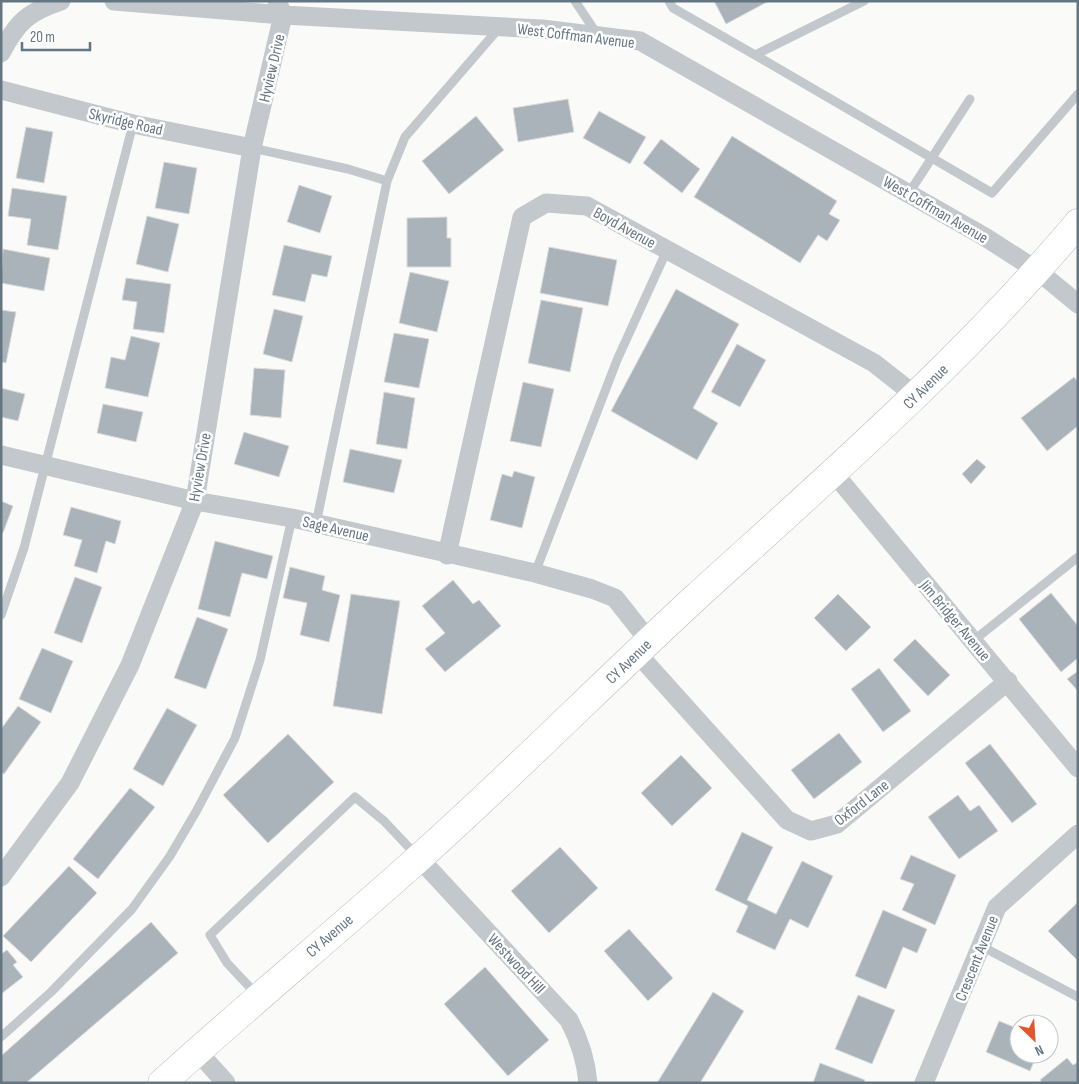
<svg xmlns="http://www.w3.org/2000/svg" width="1079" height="1084" font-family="'Sofia Sans Condensed',sans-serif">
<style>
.building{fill:#aab3b9;stroke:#dcdcda}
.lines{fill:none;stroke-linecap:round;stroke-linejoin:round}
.primary-casing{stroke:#b5babe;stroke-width:29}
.lane{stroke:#c3c8cc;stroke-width:9}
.street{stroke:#c3c8cc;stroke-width:19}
.primary{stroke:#fff;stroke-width:28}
.labels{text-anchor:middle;stroke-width:5;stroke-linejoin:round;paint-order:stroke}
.street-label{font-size:16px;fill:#657683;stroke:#fff}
</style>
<rect width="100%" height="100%" fill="#fafaf8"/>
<path class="building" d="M 714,1 L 769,1 L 726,24 Z
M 568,99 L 574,132 L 518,142 L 513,108 Z
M 599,111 L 646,137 L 630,164 L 583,138 Z
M 476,116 L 504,150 L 449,194 L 422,161 Z
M 26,127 L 53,132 L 44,183 L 16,178 Z
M 732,136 L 837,201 L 829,214 L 840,220 L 827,241 L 818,235 L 800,263 L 694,197 Z
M 661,139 L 700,169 L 682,193 L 643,163 Z
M 164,162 L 197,168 L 189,214 L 155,208 Z
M 299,185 L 332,196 L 320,233 L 287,222 Z
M 12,188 L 67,196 L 58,250 L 27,245 L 31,219 L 8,216 Z
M 147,216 L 179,224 L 168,272 L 136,264 Z
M 447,217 L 447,238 L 451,238 L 451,267 L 407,267 L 407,218 Z
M 284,245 L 332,256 L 327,277 L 312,274 L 305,302 L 272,295 Z
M 549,247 L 617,260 L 608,306 L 540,293 Z
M 3,249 L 50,258 L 44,291 L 1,283 Z
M 410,272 L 449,281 L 437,332 L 399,323 Z
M 126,278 L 171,284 L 164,333 L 133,329 L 137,302 L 122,300 Z
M 676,289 L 739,324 L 693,408 L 718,423 L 697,460 L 611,411 Z
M 541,300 L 583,308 L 570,372 L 528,363 Z
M 274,309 L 303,316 L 292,362 L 263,354 Z
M 1,310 L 16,312 L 6,363 L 1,362 Z
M 394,333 L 429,339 L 419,388 L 384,382 Z
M 131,336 L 160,343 L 148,397 L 105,388 L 111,357 L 125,360 Z
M 737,344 L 766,360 L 740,407 L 711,392 Z
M 254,368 L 285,370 L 281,418 L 250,415 Z
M 1074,377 L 1078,382 L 1078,426 L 1047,451 L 1021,418 Z
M 523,382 L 554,389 L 541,447 L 510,441 Z
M 1,388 L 25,394 L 18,421 L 1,417 Z
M 384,392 L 415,398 L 407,449 L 376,444 Z
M 103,404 L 143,412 L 136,442 L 97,433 Z
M 244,432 L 289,446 L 279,477 L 234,464 Z
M 350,449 L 402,460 L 394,493 L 343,482 Z
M 977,459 L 986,467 L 971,484 L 962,474 Z
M 514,471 L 535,477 L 522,528 L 490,520 L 502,474 L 512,477 Z
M 1,501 L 13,506 L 3,533 L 1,532 Z
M 71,507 L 121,521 L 115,544 L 106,541 L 97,573 L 74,566 L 82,540 L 63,535 Z
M 215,541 L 273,556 L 267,579 L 242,573 L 230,617 L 198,609 Z
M 290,567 L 325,576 L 322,590 L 340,595 L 329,642 L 300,635 L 307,603 L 283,598 Z
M 75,577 L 102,587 L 82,643 L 54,633 Z
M 453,580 L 473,604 L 479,600 L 501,626 L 445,672 L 425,649 L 445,633 L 422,606 Z
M 1051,593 L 1078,626 L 1078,658 L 1061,672 L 1019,619 Z
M 351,594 L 400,601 L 382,714 L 333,706 Z
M 838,594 L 871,627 L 846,651 L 814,618 Z
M 197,617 L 228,629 L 206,689 L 174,678 Z
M 915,639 L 950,675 L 928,696 L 893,660 Z
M 42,648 L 73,661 L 51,713 L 19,699 Z
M 879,668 L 911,711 L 883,732 L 851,689 Z
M 1078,671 L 1078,691 L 1067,679 Z
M 18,706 L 41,722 L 4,774 L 1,772 L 1,729 Z
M 167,708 L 197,725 L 163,786 L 133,769 Z
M 839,733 L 862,762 L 814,799 L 791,770 Z
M 288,734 L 334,782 L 268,843 L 223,795 Z
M 990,744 L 1037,804 L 1012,823 L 965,763 Z
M 681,755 L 712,788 L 672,826 L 641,793 Z
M 130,788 L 155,807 L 98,879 L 73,859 Z
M 958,795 L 970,811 L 979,805 L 998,831 L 959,859 L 928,817 Z
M 742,832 L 773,847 L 747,900 L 776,914 L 802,861 L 833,876 L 808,928 L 790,919 L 775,950 L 736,932 L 748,906 L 715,890 Z
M 560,847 L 598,888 L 549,933 L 511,891 Z
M 911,855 L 956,875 L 935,925 L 902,910 L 914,884 L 900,879 Z
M 69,866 L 97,893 L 31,962 L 3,936 Z
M 1078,902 L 1078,961 L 1048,931 Z
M 883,910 L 927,929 L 917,953 L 903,947 L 886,989 L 855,976 Z
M 151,922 L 178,953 L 26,1083 L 1,1083 L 1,1056 Z
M 629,929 L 673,978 L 648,1001 L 604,951 Z
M 7,950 L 17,962 L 13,965 L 23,977 L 1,994 L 1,954 Z
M 485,967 L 549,1040 L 508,1076 L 444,1004 Z
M 713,992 L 744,1011 L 700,1083 L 657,1083 Z
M 858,995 L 895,1010 L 872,1064 L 835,1049 Z
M 999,1021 L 1019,1029 L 1019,1054 L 1037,1054 L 1030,1071 L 986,1052 Z
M 1067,1058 L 1073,1065 L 1078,1062 L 1078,1083 L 1042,1083 L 1040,1080 Z
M 820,1063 L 865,1080 L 864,1083 L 813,1083 Z"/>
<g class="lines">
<defs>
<path id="primary" d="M 162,1083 C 246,1007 334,934 419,858 C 513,774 602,684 695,598 C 827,478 963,360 1078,223"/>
</defs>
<use href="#primary" class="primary-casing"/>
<path class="lane" d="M 575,1 L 597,34
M 669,1 L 673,8 L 755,55 L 864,1
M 755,55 L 992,193 L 1078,94
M 252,148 L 348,169 L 387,181
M 909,193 L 970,99
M 316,524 L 387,181 L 405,137 L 500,27
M 535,573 L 617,360 L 667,250
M 1,615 L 24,548 L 133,124
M 973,641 L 1078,557
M 981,946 L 1078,997
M 258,996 L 227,963 L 210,935 L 355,797 L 384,821 L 418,857
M 1,1037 L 51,992 L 132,909 L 170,856 L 197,810 L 235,738 L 260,660 L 292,518"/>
<path class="street" d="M 114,1 L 283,15 L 542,29 L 640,41 L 985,237 L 1038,271 L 1078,304
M 1,53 C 17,22 28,12 61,1
M 1,90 L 133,124 L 252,148
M 1,455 L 195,501 L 292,518 L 535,573 L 592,589 L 615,598 L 649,641
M 833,472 L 1078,768
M 447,555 L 522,217 L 546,203 L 587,206 L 874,363 L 916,396
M 637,653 L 787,820 L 811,831 L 837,824 L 1008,681
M 419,858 L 569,1020 C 580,1041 586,1059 588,1083
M 1,877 L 70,783 L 130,665 L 195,501 L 252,148 L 283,15 L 277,1
M 197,1051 L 226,1083
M 924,1083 L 997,907 L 1078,834"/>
<use href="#primary" class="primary"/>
</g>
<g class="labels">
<g class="street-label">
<text transform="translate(576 35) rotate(7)" y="6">West Coffman Avenue</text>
<text transform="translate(271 68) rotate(-77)" y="6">Hyview Drive</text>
<text transform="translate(126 121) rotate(13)" y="6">Skyridge Road</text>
<text transform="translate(936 209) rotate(30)" y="6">West Coffman Avenue</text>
<text transform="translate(625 227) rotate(29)" y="6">Boyd Avenue</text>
<text transform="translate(925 386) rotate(-45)" y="6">CY Avenue</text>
<text transform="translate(199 467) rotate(-80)" y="6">Hyview Drive</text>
<text transform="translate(336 528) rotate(13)" y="6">Sage Avenue</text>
<text transform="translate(956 620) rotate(50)" y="6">Jim Bridger Avenue</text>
<text transform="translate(628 661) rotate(-44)" y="6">CY Avenue</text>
<text transform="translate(861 802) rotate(-38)" y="6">Oxford Lane</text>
<text transform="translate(329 935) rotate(-41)" y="6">CY Avenue</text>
<text transform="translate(976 958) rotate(-68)" y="6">Crescent Avenue</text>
<text transform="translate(517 963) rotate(47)" y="6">Westwood Hill</text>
</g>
</g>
<rect width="1079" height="1084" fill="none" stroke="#657683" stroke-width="5"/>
<g transform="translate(1034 1039) rotate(155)"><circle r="24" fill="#ffffff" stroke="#c1c8cd"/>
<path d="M0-4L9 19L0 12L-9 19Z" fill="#e4572e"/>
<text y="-8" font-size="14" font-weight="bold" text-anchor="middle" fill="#657683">N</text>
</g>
<path d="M22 42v8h68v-8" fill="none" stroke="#657683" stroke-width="2.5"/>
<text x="30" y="42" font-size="15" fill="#657683" stroke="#ffffff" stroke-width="4" paint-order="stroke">20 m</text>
</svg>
